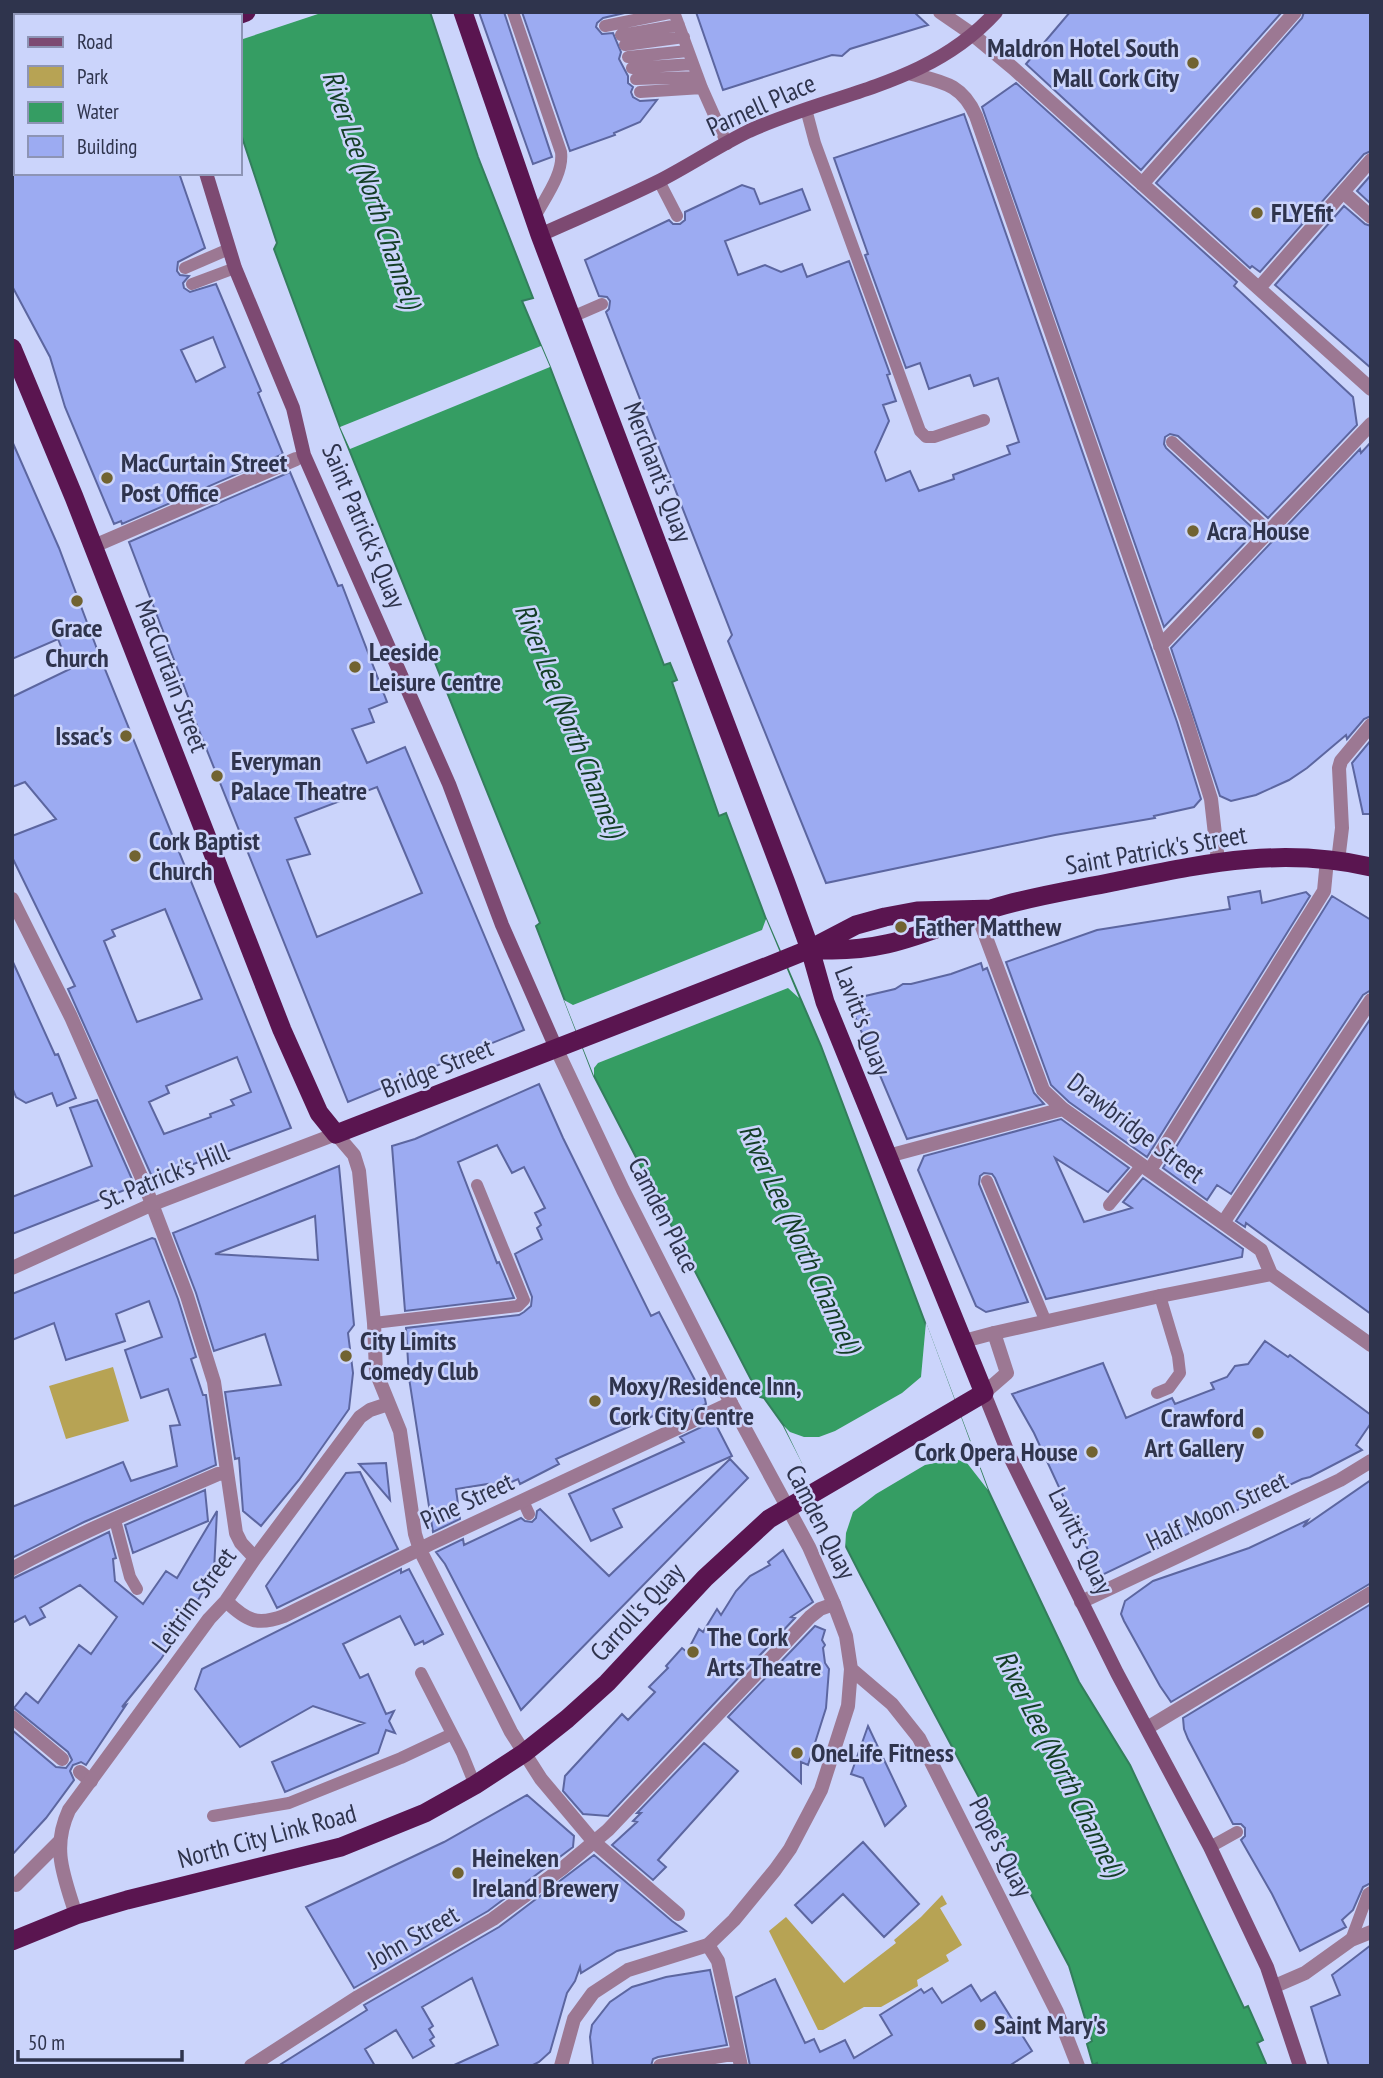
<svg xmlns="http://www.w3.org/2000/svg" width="1383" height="2078" font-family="'PT Sans Narrow',sans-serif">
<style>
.green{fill:#b7a354}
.water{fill:#359d63;stroke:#337e5c;stroke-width:2}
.pier{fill:#cbd4fb}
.building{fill:#9cabf2;stroke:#5c66a0;stroke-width:2;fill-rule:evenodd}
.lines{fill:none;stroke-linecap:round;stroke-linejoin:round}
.service{stroke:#9c7893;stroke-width:12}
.pedestrian{stroke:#9c7893;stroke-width:14}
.minor{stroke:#9c7893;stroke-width:14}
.tertiary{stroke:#9c7893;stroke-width:14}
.secondary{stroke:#7d4a72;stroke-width:14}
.trunk{stroke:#5a1550;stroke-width:19}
.poi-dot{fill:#716331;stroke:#cbd4fb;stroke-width:2.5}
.labels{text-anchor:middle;stroke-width:5;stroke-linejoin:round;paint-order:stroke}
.poi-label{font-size:26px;font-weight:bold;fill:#2f344d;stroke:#cbd4fb;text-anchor:start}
.street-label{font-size:26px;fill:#2f344d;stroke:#cbd4fb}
.water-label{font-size:28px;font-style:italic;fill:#143e26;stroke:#cbd4fb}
</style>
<rect width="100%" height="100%" fill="#cbd4fb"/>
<path class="green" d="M 113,1367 L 129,1421 L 66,1439 L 49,1386 Z
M 942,1895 L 947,1904 L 940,1908 L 962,1945 L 946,1955 L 949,1961 L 917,1980 L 918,1986 L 881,2007 L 864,2007 L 823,2030 L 818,2030 L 769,1931 L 786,1917 L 844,1983 L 896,1943 L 894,1940 L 921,1917 Z"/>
<path class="water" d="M 201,12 L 430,12 L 478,157 L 533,298 L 522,301 L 550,367 L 664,665 L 670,663 L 677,680 L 672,682 L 719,816 L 726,813 L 766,919 L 821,1046 L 988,1490 L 1079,1682 L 1130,1765 L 1244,2008 L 1248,2006 L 1263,2040 L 1257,2043 L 1267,2066 L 1098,2066 L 1097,2063 L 1093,2065 L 1087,2044 L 1092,2041 L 1069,1966 L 861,1576 L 784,1426 L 764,1398 L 760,1397 L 594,1076 L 536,926 L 540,923 L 340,427 L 274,249 L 277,243 L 240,131 L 240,16 Z"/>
<path class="pier" d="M 197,12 L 324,12 L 240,40 L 240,16 L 198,16 Z
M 541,346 L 550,367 L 350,449 L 340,427 Z
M 766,919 L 799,998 L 788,988 L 598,1063 L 594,1068 L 594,1076 L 564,1000 L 573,1005 L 762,930 Z
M 926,1322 L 988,1490 L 967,1463 L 955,1459 L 925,1465 L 876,1494 L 853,1512 L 846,1533 L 845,1550 L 849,1561 L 784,1426 L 790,1432 L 804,1437 L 819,1437 L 835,1431 L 902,1393 L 921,1377 Z"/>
<path class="building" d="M 479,12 L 504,12 L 552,157 L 533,164 Z
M 522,12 L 629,12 L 603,18 L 597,23 L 596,27 L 602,34 L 613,33 L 621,52 L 619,59 L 628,76 L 628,83 L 633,87 L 631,92 L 633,97 L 640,101 L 657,100 L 640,122 L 614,133 L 615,135 L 570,151 Z
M 696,12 L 914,12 L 928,25 L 850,49 L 842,56 L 832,55 L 723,90 Z
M 1070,12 L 1282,12 L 1141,170 L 1026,64 Z
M 1304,12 L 1371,12 L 1371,151 L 1364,154 L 1260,272 L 1252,266 L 1250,268 L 1156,183 L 1302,18 Z
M 1016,83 L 1237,282 L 1234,286 L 1353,397 L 1357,425 L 1268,518 L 1178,436 L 1170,434 L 1165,437 L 1164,444 L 1166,448 L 1256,531 L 1164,627 L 982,107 Z
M 964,114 L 1177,722 L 1201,799 L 1194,807 L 1154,816 L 1155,818 L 1055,835 L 826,883 L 728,641 L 732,635 L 606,312 L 609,309 L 610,301 L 607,297 L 599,296 L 585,260 L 669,220 L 673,224 L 680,224 L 685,220 L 685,212 L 742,185 L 754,189 L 760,204 L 802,189 L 810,210 L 725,241 L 738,275 L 765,265 L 781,272 L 802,264 L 807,277 L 849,261 L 890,374 L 887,375 L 896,401 L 883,405 L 889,421 L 875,452 L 886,481 L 910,471 L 919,491 L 954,479 L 953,475 L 1010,454 L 1007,446 L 1019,442 L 998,378 L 974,386 L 970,375 L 929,389 L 920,363 L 906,368 L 865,255 L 868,254 L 834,158 Z
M 12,173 L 179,173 L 205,248 L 178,262 L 177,271 L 180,275 L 189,276 L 183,283 L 184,288 L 190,292 L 216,284 L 261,391 L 258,393 L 283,454 L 122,524 L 121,521 L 114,524 L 65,407 L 50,357 L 12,286 ZM 213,337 L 225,367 L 196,382 L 181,350 Z
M 1371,175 L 1371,204 L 1357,191 Z
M 1344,206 L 1365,224 L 1371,226 L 1371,368 L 1275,285 Z
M 12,441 L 59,548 L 100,657 L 291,1128 L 153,1179 L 68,989 L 75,986 L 12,857 L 12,836 L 56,819 L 25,782 L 12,787 L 12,697 L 70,669 L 58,639 L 12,659 ZM 165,909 L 202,999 L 137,1022 L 104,941 L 115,936 L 112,930 ZM 237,1057 L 251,1092 L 231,1100 L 234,1105 L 210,1114 L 211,1117 L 164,1134 L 149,1102 L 169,1093 L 166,1086 Z
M 1371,442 L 1371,716 L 1364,719 L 1347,739 L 1346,735 L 1307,768 L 1289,780 L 1256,795 L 1231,801 L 1220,796 L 1171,648 L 1360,449 L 1361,453 Z
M 290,472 L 338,586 L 342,585 L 387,702 L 369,709 L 374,722 L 352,729 L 367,763 L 405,747 L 524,1030 L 348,1102 L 190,708 L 192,707 L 129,542 ZM 377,787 L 422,893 L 317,937 L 287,860 L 310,854 L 295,818 Z
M 1371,740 L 1371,814 L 1363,814 L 1352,763 Z
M 1260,891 L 1262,903 L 1306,892 L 1310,896 L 1147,1157 L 1069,1102 L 1051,1085 L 1006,962 L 1097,930 L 1230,909 L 1228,897 Z
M 1332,896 L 1371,920 L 1371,990 L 1363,995 L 1231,1194 L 1217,1185 L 1207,1200 L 1163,1168 Z
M 12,960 L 55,1055 L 58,1054 L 76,1098 L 57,1106 L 52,1093 L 26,1103 L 16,1097 L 12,1087 Z
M 981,963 L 983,970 L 987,968 L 1034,1093 L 1044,1104 L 907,1139 L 848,1000 L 895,989 L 903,984 L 911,984 L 951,974 Z
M 1371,1018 L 1371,1314 L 1246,1223 L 1245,1227 L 1236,1221 Z
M 539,1084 L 563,1138 L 651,1316 L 659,1312 L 705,1399 L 706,1404 L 669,1421 L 662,1412 L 556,1459 L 559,1464 L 520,1484 L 518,1479 L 490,1492 L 488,1484 L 456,1489 L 460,1519 L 433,1532 L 409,1378 L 406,1328 L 519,1315 L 524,1312 L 531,1306 L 532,1297 L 515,1254 L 542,1239 L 537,1228 L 541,1225 L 535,1213 L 545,1208 L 524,1167 L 512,1173 L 497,1145 L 458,1162 L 497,1263 L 499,1262 L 514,1298 L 405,1311 L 392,1146 L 415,1139 Z
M 97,1100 L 135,1186 L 12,1234 L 12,1197 L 92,1166 L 70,1108 Z
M 1061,1119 L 1129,1168 L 1108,1192 L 1055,1158 L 1084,1222 L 1132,1208 L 1123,1202 L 1143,1178 L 1243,1249 L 1242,1257 L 1046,1299 L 995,1178 L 992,1174 L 984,1173 L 980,1176 L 979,1184 L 1028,1302 L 986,1312 L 976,1306 L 918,1170 L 924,1156 Z
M 339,1166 L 354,1325 L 348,1333 L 353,1373 L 349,1409 L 299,1480 L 261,1526 L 243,1511 L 239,1458 L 235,1459 L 225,1392 L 281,1385 L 265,1334 L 214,1351 L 196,1293 L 173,1233 ZM 315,1216 L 318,1260 L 215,1254 Z
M 152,1238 L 155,1239 L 178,1299 L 196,1357 L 191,1359 L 203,1395 L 206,1395 L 216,1465 L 84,1522 L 12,1558 L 12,1507 L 123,1462 L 131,1481 L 177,1466 L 170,1426 L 180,1425 L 168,1389 L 141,1398 L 125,1350 L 162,1337 L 149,1301 L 116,1314 L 125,1341 L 66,1360 L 54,1323 L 12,1340 L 12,1294 Z
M 1265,1341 L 1288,1357 L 1290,1355 L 1371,1415 L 1371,1423 L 1356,1445 L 1362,1450 L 1310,1477 L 1302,1479 L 1100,1576 L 1034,1433 L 1012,1394 L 1103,1363 L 1126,1418 L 1172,1398 L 1175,1404 L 1214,1389 L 1211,1383 L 1227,1377 L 1235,1366 L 1248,1364 Z
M 714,1421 L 732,1456 L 613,1509 L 622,1527 L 591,1541 L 569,1494 L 684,1442 L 680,1437 Z
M 730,1459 L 748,1478 L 521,1710 L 445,1564 L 436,1552 L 463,1539 L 464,1545 L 521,1518 L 525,1521 L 532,1522 L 536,1518 L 537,1511 L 540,1509 L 609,1576 Z
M 386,1463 L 390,1500 L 359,1464 Z
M 360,1472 L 398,1549 L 277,1608 L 266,1586 L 346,1473 Z
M 1371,1480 L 1371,1583 L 1171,1702 L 1160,1686 L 1124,1621 L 1121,1614 L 1125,1601 L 1153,1581 L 1249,1548 L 1308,1520 L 1303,1527 Z
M 205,1490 L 208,1521 L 133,1553 L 125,1525 Z
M 217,1511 L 214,1571 L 192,1611 L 161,1659 L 122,1707 L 126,1705 L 86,1765 L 81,1762 L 73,1765 L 70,1771 L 74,1780 L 46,1818 L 12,1855 L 12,1730 L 56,1767 L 66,1768 L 72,1760 L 68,1752 L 14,1708 L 26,1693 L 38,1703 L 79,1645 L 91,1654 L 117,1617 L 80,1585 L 40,1608 L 45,1617 L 30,1625 L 25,1616 L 12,1623 L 12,1579 L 109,1532 L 116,1558 L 113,1559 L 115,1581 L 143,1604 L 166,1571 L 177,1578 Z
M 783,1550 L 813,1602 L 791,1617 L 795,1618 L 608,1816 L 583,1814 L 563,1791 L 565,1776 L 622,1714 L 628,1720 L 655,1692 L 649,1687 L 668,1668 L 666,1666 L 682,1648 L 687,1652 L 699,1629 L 703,1632 L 717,1609 L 721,1615 L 736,1591 L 750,1576 L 770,1565 L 768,1562 Z
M 401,1569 L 401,1573 L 409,1569 L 443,1634 L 424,1644 L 423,1641 L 415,1645 L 400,1616 L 343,1644 L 360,1678 L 368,1674 L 386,1714 L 394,1711 L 389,1721 L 395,1733 L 386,1730 L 378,1753 L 285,1792 L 272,1762 L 364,1723 L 313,1706 L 240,1747 L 195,1689 L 202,1669 Z
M 1371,1604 L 1371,1883 L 1363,1887 L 1353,1910 L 1342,1920 L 1346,1927 L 1300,1951 L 1272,1894 L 1241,1840 L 1245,1836 L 1245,1828 L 1241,1824 L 1233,1824 L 1188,1739 L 1184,1729 L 1183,1718 Z
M 815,1626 L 825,1630 L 822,1640 L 825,1645 L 823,1648 L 825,1663 L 829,1669 L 826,1708 L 808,1765 L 801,1762 L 801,1783 L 728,1717 Z
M 868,1726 L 906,1806 L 885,1826 L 863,1778 L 851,1774 Z
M 704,1743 L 738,1771 L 658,1860 L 666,1867 L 653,1880 L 612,1845 L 637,1822 L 633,1821 L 641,1813 L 637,1813 Z
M 527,1795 L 574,1836 L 573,1847 L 488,1911 L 354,1988 L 306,1907 L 444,1842 Z
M 863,1842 L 919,1904 L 884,1937 L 843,1894 L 812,1923 L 795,1905 Z
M 594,1855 L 672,1921 L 686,1931 L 617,1951 L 581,1973 L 580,1967 L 575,1981 L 567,1993 L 550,2052 L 539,2062 L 531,2066 L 452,2066 L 498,2045 L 472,1978 L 422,2007 L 433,2026 L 429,2029 L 434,2037 L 430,2040 L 434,2046 L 413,2058 L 396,2030 L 365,2049 L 375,2066 L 278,2066 L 367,2010 L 364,2005 L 499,1927 Z
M 1371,1945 L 1371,2066 L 1329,2066 L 1311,2007 L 1340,1995 L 1332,1975 Z
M 710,1970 L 727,2045 L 658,2057 L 653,2059 L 651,2066 L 593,2066 L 590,2037 L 592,2025 L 610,2002 L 632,1987 L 666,1977 Z
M 775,1979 L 805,2043 L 814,2039 L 820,2052 L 845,2040 L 854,2058 L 892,2035 L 880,2015 L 921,1989 L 924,1993 L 932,1988 L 942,2003 L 971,1985 L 981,2001 L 995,1992 L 1032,2051 L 1009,2066 L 750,2066 L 736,1997 Z"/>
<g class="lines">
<path class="service" d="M 513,12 L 561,152 C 564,174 544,199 534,219
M 674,12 L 702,88 L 727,144
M 605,26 L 674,12
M 621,35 L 679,25
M 625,45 L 684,37
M 628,57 L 688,51
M 632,68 L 693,64
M 636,79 L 698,77
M 640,92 L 702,88
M 806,109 L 815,143 L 920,431 L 926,437 L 934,437 L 984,420
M 659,181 L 677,216
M 185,268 L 229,249
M 192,284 L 235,268
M 572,317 L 602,304
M 1172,442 L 1269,531
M 987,1181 L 1046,1322
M 1109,1205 L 1142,1165
M 374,1323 L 518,1306 L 524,1300 L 477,1185
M 1157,1393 L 1169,1388 L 1180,1373 L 1178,1356 L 1160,1296
M 523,1501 L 529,1514
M 115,1520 L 130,1577 L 137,1589
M 421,1673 L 462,1753 L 475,1785
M 213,1816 L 289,1803 L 401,1758 L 452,1734
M 1210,1847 L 1237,1832
M 1351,1940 L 1368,1894 L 1371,1892"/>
<path class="pedestrian" d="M 972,34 L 1013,68 L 1371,389
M 912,74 C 943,82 962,84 976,116 L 1186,719 L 1211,799 L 1218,861
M 1142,184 L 1295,12
M 1259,288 L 1343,192
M 94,546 L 296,459
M 1160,646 L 1371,424
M 1338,861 L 1342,828 L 1339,768 L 1341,761 L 1371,725
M 994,1333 L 1160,1296
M 12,1717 L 62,1759
M 1147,1728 L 1371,1593
M 80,1772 L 91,1781"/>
<path class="minor" d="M 940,12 L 972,34
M 1371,160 L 1343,192 L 1371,217
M 12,899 L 71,1017 L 144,1183 L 187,1296 L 214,1382 L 236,1533 L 241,1543 L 255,1558
M 978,916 L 1043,1090 L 1063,1109 L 1261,1250 L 1271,1274
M 336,1134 L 354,1155 L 359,1171 L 374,1323 L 376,1372 L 400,1431 L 415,1534 L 420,1550 L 511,1732 L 541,1779 L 594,1842 L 678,1914
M 888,1156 L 1063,1109
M 1150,1170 L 1324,891 L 1327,860
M 1223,1223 L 1371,1000
M 1160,1296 L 1271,1274 L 1371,1345
M 964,1341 L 994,1333 L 1007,1373 L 984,1393
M 12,1569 C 78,1533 149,1504 218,1474 L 227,1473
M 226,1601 C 247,1621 257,1626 284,1616 L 432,1543 L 731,1403
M 16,1885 L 59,1842
M 76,1915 C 64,1876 51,1849 69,1810 L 209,1619 L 226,1601 L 255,1558 L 360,1417 L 370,1410 L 388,1404
M 708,1945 L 718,1961 L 741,2066
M 1275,1986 L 1305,1973 L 1351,1940 L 1371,1932
M 251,2066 L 358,1997 L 493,1919 L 564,1867 L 608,1830 L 810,1617 L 820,1609 L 834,1604
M 660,2066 L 738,2053"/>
<path class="tertiary" d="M 556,1048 L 623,1190 L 731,1403 L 809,1547 L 834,1604 L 846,1636 L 851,1669 L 848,1706 L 821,1790 L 790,1849 L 775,1870 L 734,1920 L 708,1945 L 628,1970 L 593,1993 L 574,2019 L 561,2066
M 12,1268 L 153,1204 L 336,1134
M 1081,1602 L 1340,1480 L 1371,1461
M 851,1669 L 892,1704 L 919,1738 L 1057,2012 L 1078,2066"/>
<path class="secondary" d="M 12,116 L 16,114
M 206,173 L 235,268 L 293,408 L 304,455 L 449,784 L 502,925 L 556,1048
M 540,235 C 580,217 621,200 661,180 C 690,165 720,145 749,131 C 835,92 929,86 996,12
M 984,1393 L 1009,1455 L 1117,1673 L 1210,1847 L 1267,1967 L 1300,2066"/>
<path class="trunk" d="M 158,12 L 159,16
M 235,16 L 246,12
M 12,348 L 74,497 L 282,1030 L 319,1113 L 336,1134 L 768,966 L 810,949 L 856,925 L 885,917 L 917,911 L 993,909
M 810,949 C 885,955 926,931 994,908 C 1033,896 1074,890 1113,882 C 1202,864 1279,846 1371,867
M 12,1941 L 76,1915 L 127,1900 L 341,1847 L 425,1813 L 475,1785 L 524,1753 L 567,1719 L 607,1683 L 705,1578 L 769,1519 L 984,1393 L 825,1002 L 810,949 L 786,883 L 540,235 L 463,12"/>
</g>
<g class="poi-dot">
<circle cx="1193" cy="63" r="7"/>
<circle cx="1257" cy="213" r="7"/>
<circle cx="107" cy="478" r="7"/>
<circle cx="1193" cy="531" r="7"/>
<circle cx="77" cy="601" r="7"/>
<circle cx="355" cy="667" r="7"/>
<circle cx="126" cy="736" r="7"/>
<circle cx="217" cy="776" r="7"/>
<circle cx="135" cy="856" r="7"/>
<circle cx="901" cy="927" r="7"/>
<circle cx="346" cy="1356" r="7"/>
<circle cx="595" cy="1401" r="7"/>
<circle cx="1258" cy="1433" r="7"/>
<circle cx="1092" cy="1452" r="7"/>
<circle cx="693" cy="1652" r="7"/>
<circle cx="797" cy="1753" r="7"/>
<circle cx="458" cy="1873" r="7"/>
<circle cx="980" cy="2025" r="7"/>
</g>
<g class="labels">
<g class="poi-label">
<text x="1179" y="57" text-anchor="end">Maldron Hotel South<tspan x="1179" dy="30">Mall Cork City</tspan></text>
<text x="1271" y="222">FLYEfit</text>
<text x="121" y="472">MacCurtain Street<tspan x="121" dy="30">Post Office</tspan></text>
<text x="1207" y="540">Acra House</text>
<text x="77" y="637" text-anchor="middle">Grace<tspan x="77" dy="30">Church</tspan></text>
<text x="369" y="661">Leeside<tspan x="369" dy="30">Leisure Centre</tspan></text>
<text x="112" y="745" text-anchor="end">Issac's</text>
<text x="231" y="770">Everyman<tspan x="231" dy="30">Palace Theatre</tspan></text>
<text x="149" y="850">Cork Baptist<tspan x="149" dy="30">Church</tspan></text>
<text x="915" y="936">Father Matthew</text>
<text x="360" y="1350">City Limits<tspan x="360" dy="30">Comedy Club</tspan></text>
<text x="609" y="1395">Moxy/Residence Inn,<tspan x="609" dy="30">Cork City Centre</tspan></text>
<text x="1244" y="1427" text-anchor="end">Crawford<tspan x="1244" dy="30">Art Gallery</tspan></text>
<text x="1078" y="1461" text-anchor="end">Cork Opera House</text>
<text x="707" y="1646">The Cork<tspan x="707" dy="30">Arts Theatre</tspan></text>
<text x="811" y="1762">OneLife Fitness</text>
<text x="472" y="1867">Heineken<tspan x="472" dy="30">Ireland Brewery</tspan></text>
<text x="994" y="2034">Saint Mary's</text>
</g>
<g class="street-label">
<text transform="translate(761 105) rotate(-24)" y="9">Parnell Place</text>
<text transform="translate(658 472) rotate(69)" y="9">Merchant's Quay</text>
<text transform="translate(364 526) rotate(67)" y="9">Saint Patrick's Quay</text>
<text transform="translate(172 676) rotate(69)" y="9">MacCurtain Street</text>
<text transform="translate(1156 850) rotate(-10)" y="9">Saint Patrick's Street</text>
<text transform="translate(863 1021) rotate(69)" y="9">Lavitt's Quay</text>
<text transform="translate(437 1068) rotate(-22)" y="9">Bridge Street</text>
<text transform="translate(1136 1128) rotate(37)" y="9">Drawbridge Street</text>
<text transform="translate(164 1176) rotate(-22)" y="9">St. Patrick's Hill</text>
<text transform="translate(664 1215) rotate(63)" y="9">Camden Place</text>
<text transform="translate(467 1501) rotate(-25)" y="9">Pine Street</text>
<text transform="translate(1217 1511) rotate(-25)" y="9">Half Moon Street</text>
<text transform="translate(821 1522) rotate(63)" y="9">Camden Quay</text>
<text transform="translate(1081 1541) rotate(64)" y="9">Lavitt's Quay</text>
<text transform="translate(194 1600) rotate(-54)" y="9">Leitrim Street</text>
<text transform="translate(637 1612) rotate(-47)" y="9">Carroll's Quay</text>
<text transform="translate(267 1836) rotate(-15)" y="9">North City Link Road</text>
<text transform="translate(1001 1847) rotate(63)" y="9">Pope's Quay</text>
<text transform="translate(413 1937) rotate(-30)" y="9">John Street</text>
</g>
<g class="water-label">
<text transform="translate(372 189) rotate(71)" y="10">River Lee (North Channel)</text>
<text transform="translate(570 720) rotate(68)" y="10">River Lee (North Channel)</text>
<text transform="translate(800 1238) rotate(65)" y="10">River Lee (North Channel)</text>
<text transform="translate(1060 1763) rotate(63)" y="10">River Lee (North Channel)</text>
</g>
</g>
<rect width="1383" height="2078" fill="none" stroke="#2f344d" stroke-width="28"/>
<rect x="14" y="14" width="228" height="161" fill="#cbd4fb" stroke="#8d94b5" stroke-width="2"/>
<rect x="28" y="37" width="35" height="10" fill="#7d4a72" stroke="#8d94b5" stroke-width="2"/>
<text x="77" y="49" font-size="21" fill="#2f344d">Road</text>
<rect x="28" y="66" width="35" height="21" fill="#b7a354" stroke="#8d94b5" stroke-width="2"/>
<text x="77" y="84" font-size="21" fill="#2f344d">Park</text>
<rect x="28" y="102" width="35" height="21" fill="#359d63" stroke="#8d94b5" stroke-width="2"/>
<text x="77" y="119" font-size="21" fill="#2f344d">Water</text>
<rect x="28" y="136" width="35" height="21" fill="#9cabf2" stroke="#8d94b5" stroke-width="2"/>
<text x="77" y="154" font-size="21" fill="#2f344d">Building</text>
<path d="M18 2050v10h164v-10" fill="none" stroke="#2f344d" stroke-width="3.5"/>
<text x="28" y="2050" font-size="21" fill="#2f344d" stroke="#cbd4fb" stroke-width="5" paint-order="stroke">50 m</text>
</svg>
